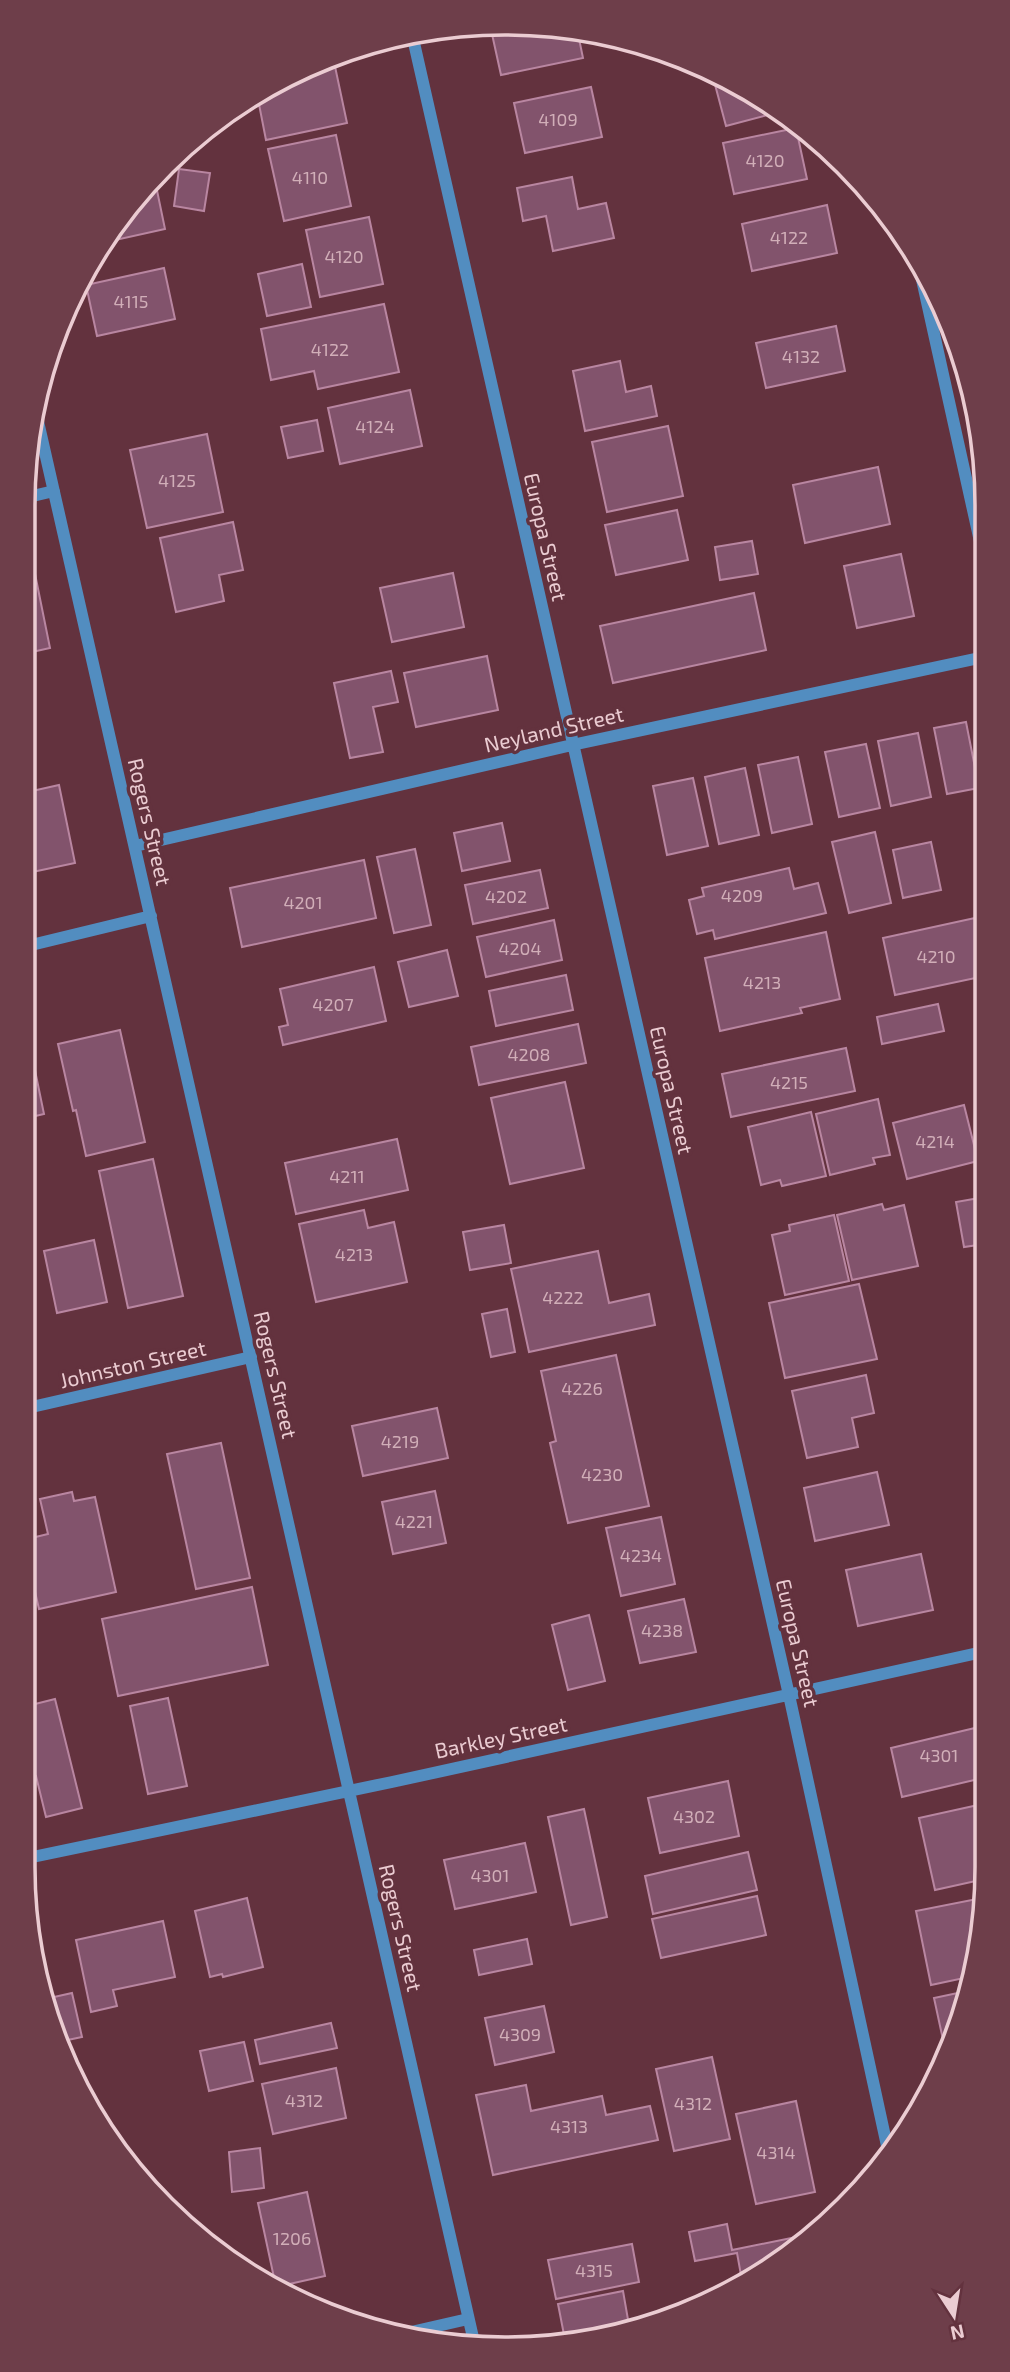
<svg xmlns="http://www.w3.org/2000/svg" width="1010" height="2372" font-family="'Exo 2',sans-serif">
<style>
.building{fill:#82536c;stroke:#b986a1;stroke-width:2}
.lines{fill:none;stroke-linecap:round;stroke-linejoin:round}
.minor{stroke:#528dc0;stroke-width:12}
.labels{text-anchor:middle;stroke-width:7;stroke-linejoin:round;paint-order:stroke}
.number-label{font-size:18px;fill:#d1aeb8}
.street-label{font-size:21px;fill:#ebccd2;stroke:#63323e}
.rim{fill:none;stroke:#ebccd2;stroke-width:3.5}
</style>
<rect width="100%" height="100%" fill="#63323e"/>
<path class="building" d="M 532,26 L 577,29 L 583,58 L 501,75 L 492,34 Z
M 333,57 L 347,123 L 266,140 L 257,94 L 292,72 Z
M 713,77 L 779,112 L 726,126 Z
M 591,87 L 602,137 L 525,153 L 514,103 Z
M 796,128 L 807,179 L 734,194 L 723,143 Z
M 336,135 L 351,206 L 284,221 L 268,149 Z
M 179,169 L 210,173 L 204,211 L 174,206 Z
M 154,176 L 165,229 L 102,243 L 143,187 Z
M 572,177 L 578,209 L 606,203 L 614,238 L 553,251 L 546,216 L 523,221 L 517,188 Z
M 827,205 L 837,253 L 752,271 L 742,224 Z
M 369,217 L 383,284 L 320,297 L 306,230 Z
M 302,264 L 311,307 L 267,316 L 258,274 Z
M 164,268 L 175,319 L 97,336 L 86,285 Z
M 384,304 L 399,372 L 318,389 L 314,371 L 271,380 L 261,329 Z
M 836,326 L 845,371 L 766,388 L 756,343 Z
M 620,361 L 626,392 L 651,386 L 657,416 L 585,431 L 573,371 Z
M 410,390 L 422,446 L 340,464 L 328,408 Z
M 317,420 L 323,451 L 288,458 L 281,427 Z
M 668,426 L 683,496 L 607,512 L 592,442 Z
M 207,434 L 223,512 L 147,528 L 130,450 Z
M 878,467 L 890,524 L 805,543 L 793,485 Z
M 677,510 L 688,560 L 616,575 L 605,525 Z
M 233,522 L 243,570 L 219,575 L 224,601 L 176,612 L 160,538 Z
M 752,541 L 758,574 L 720,580 L 715,547 Z
M 901,554 L 914,616 L 857,628 L 844,566 Z
M 32,559 L 50,648 L 32,652 L 35,667 L 23,670 L 23,561 Z
M 453,573 L 464,627 L 392,642 L 380,588 Z
M 754,593 L 766,650 L 613,683 L 600,626 Z
M 487,656 L 498,710 L 416,727 L 404,673 Z
M 391,671 L 398,702 L 373,707 L 383,752 L 350,758 L 334,683 Z
M 966,722 L 979,788 L 947,794 L 934,728 Z
M 918,733 L 931,797 L 891,806 L 878,741 Z
M 866,744 L 880,808 L 839,817 L 825,752 Z
M 798,757 L 812,824 L 772,833 L 758,765 Z
M 745,768 L 759,835 L 719,844 L 705,777 Z
M 693,778 L 708,846 L 667,855 L 653,786 Z
M 59,785 L 75,863 L 23,874 L 23,793 Z
M 502,823 L 510,861 L 462,871 L 454,833 Z
M 875,832 L 891,903 L 849,913 L 832,842 Z
M 931,842 L 941,890 L 903,898 L 893,850 Z
M 415,849 L 431,925 L 394,933 L 377,857 Z
M 364,860 L 376,918 L 242,947 L 230,888 Z
M 789,868 L 794,889 L 818,883 L 826,913 L 715,939 L 713,930 L 697,934 L 689,900 L 704,896 L 702,888 Z
M 540,870 L 548,908 L 473,924 L 465,885 Z
M 984,916 L 985,976 L 895,995 L 883,938 Z
M 554,920 L 562,960 L 486,977 L 477,937 Z
M 826,932 L 840,999 L 800,1008 L 802,1013 L 720,1031 L 705,958 Z
M 447,950 L 458,996 L 409,1007 L 398,962 Z
M 374,967 L 386,1021 L 283,1045 L 279,1027 L 288,1025 L 280,989 Z
M 566,975 L 573,1010 L 496,1026 L 489,991 Z
M 938,1004 L 944,1031 L 882,1044 L 877,1017 Z
M 578,1024 L 586,1063 L 479,1085 L 471,1047 Z
M 120,1030 L 145,1142 L 86,1156 L 76,1110 L 73,1111 L 58,1044 Z
M 846,1048 L 855,1091 L 731,1117 L 722,1074 Z
M 31,1051 L 44,1114 L 23,1119 L 23,1053 Z
M 565,1082 L 584,1168 L 510,1184 L 491,1098 Z
M 878,1099 L 890,1155 L 873,1158 L 875,1164 L 830,1175 L 816,1114 Z
M 964,1105 L 978,1161 L 907,1179 L 893,1123 Z
M 811,1112 L 826,1176 L 782,1186 L 780,1180 L 761,1185 L 748,1127 Z
M 397,1139 L 408,1190 L 296,1214 L 285,1163 Z
M 153,1159 L 183,1296 L 128,1308 L 99,1171 Z
M 985,1197 L 985,1244 L 964,1247 L 956,1202 Z
M 882,1204 L 884,1210 L 904,1205 L 918,1266 L 852,1280 L 837,1215 Z
M 364,1210 L 368,1228 L 394,1222 L 407,1282 L 316,1302 L 299,1224 Z
M 834,1215 L 849,1281 L 785,1295 L 772,1235 L 790,1231 L 789,1225 Z
M 504,1225 L 511,1263 L 470,1270 L 463,1232 Z
M 94,1240 L 107,1302 L 57,1313 L 44,1251 Z
M 598,1251 L 609,1303 L 649,1294 L 655,1325 L 529,1352 L 511,1269 Z
M 859,1284 L 877,1359 L 785,1378 L 769,1303 Z
M 507,1309 L 515,1352 L 491,1357 L 482,1314 Z
M 616,1355 L 649,1506 L 568,1523 L 550,1443 L 556,1441 L 541,1371 Z
M 866,1375 L 874,1413 L 852,1418 L 858,1447 L 807,1458 L 792,1391 Z
M 437,1408 L 448,1458 L 363,1476 L 352,1426 Z
M 221,1443 L 250,1578 L 196,1589 L 167,1454 Z
M 877,1472 L 889,1525 L 815,1541 L 804,1488 Z
M 435,1491 L 446,1543 L 393,1554 L 382,1502 Z
M 72,1492 L 74,1501 L 95,1497 L 116,1592 L 39,1609 L 23,1540 L 48,1534 L 40,1499 Z
M 661,1517 L 675,1584 L 621,1596 L 606,1528 Z
M 921,1554 L 933,1610 L 858,1626 L 846,1570 Z
M 252,1587 L 268,1665 L 118,1696 L 102,1619 Z
M 684,1599 L 696,1652 L 640,1663 L 628,1611 Z
M 589,1615 L 605,1681 L 568,1690 L 552,1625 Z
M 168,1698 L 187,1786 L 148,1794 L 130,1706 Z
M 55,1699 L 82,1808 L 46,1817 L 36,1776 L 23,1779 L 23,1707 Z
M 979,1727 L 987,1764 L 987,1777 L 902,1797 L 891,1748 Z
M 728,1781 L 739,1836 L 660,1853 L 648,1798 Z
M 987,1803 L 985,1879 L 935,1890 L 919,1818 Z
M 584,1809 L 607,1917 L 571,1925 L 548,1817 Z
M 525,1843 L 536,1892 L 455,1909 L 444,1860 Z
M 748,1852 L 757,1890 L 653,1914 L 645,1876 Z
M 757,1896 L 766,1935 L 661,1958 L 652,1919 Z
M 247,1898 L 263,1967 L 223,1977 L 222,1974 L 210,1977 L 195,1911 Z
M 982,1898 L 969,1977 L 931,1985 L 916,1911 Z
M 163,1921 L 175,1977 L 113,1990 L 117,2006 L 91,2012 L 76,1940 Z
M 527,1939 L 532,1964 L 479,1975 L 474,1950 Z
M 967,1991 L 962,2022 L 950,2048 L 945,2049 L 934,1998 Z
M 72,1993 L 82,2037 L 58,2042 L 48,2022 L 45,1999 Z
M 544,2006 L 554,2052 L 495,2065 L 485,2018 Z
M 331,2023 L 337,2048 L 260,2064 L 255,2040 Z
M 244,2042 L 253,2081 L 209,2091 L 200,2051 Z
M 712,2057 L 730,2139 L 674,2151 L 656,2069 Z
M 336,2068 L 346,2118 L 273,2134 L 262,2084 Z
M 526,2085 L 531,2111 L 602,2096 L 606,2115 L 650,2106 L 658,2140 L 493,2175 L 476,2095 Z
M 796,2101 L 815,2192 L 756,2204 L 736,2114 Z
M 260,2148 L 264,2188 L 232,2192 L 229,2152 Z
M 307,2192 L 325,2276 L 276,2287 L 258,2203 Z
M 727,2224 L 732,2250 L 806,2235 L 743,2286 L 737,2253 L 695,2261 L 689,2232 Z
M 632,2244 L 639,2282 L 556,2299 L 548,2260 Z
M 623,2291 L 630,2331 L 566,2345 L 558,2304 Z"/>
<g class="lines">
<path class="minor" d="M 412,34 L 789,1695 L 889,2155
M 919,266 L 983,555
M 37,417 L 474,2342
M 24,498 L 54,491
M 135,846 L 572,745 L 984,657
M 23,947 L 151,916
M 23,1409 L 251,1357
M 23,1859 L 392,1782 L 987,1651
M 398,2335 L 468,2319"/>
</g>
<g class="labels">
<g class="number-label">
<text x="558" y="126">4109</text>
<text x="765" y="167">4120</text>
<text x="310" y="184">4110</text>
<text x="789" y="244">4122</text>
<text x="344" y="263">4120</text>
<text x="131" y="308">4115</text>
<text x="330" y="356">4122</text>
<text x="801" y="363">4132</text>
<text x="375" y="433">4124</text>
<text x="177" y="487">4125</text>
<text x="742" y="902">4209</text>
<text x="506" y="903">4202</text>
<text x="303" y="909">4201</text>
<text x="520" y="955">4204</text>
<text x="936" y="963">4210</text>
<text x="762" y="989">4213</text>
<text x="333" y="1011">4207</text>
<text x="529" y="1061">4208</text>
<text x="789" y="1089">4215</text>
<text x="935" y="1148">4214</text>
<text x="347" y="1183">4211</text>
<text x="354" y="1261">4213</text>
<text x="563" y="1304">4222</text>
<text x="582" y="1395">4226</text>
<text x="400" y="1448">4219</text>
<text x="602" y="1481">4230</text>
<text x="414" y="1528">4221</text>
<text x="641" y="1562">4234</text>
<text x="662" y="1637">4238</text>
<text x="939" y="1762">4301</text>
<text x="694" y="1823">4302</text>
<text x="490" y="1882">4301</text>
<text x="520" y="2041">4309</text>
<text x="304" y="2107">4312</text>
<text x="693" y="2110">4312</text>
<text x="569" y="2133">4313</text>
<text x="776" y="2159">4314</text>
<text x="292" y="2245">1206</text>
<text x="594" y="2277">4315</text>
</g>
<g class="street-label">
<text transform="translate(545 537) rotate(77)" y="7">Europa Street</text>
<text transform="translate(554 730) rotate(-13)" y="7">Neyland Street</text>
<text transform="translate(149 822) rotate(77)" y="7">Rogers Street</text>
<text transform="translate(671 1090) rotate(77)" y="7">Europa Street</text>
<text transform="translate(133 1365) rotate(-13)" y="7">Johnston Street</text>
<text transform="translate(275 1375) rotate(77)" y="7">Rogers Street</text>
<text transform="translate(797 1643) rotate(77)" y="7">Europa Street</text>
<text transform="translate(501 1738) rotate(-12)" y="7">Barkley Street</text>
<text transform="translate(400 1928) rotate(77)" y="7">Rogers Street</text>
</g>
</g>
<path d="M0 0H1010V2372H0ZM505 35H505A470 470 0 0 1 975 505V1867A470 470 0 0 1 505 2337H505A470 470 0 0 1 35 1867V505A470 470 0 0 1 505 35Z" fill="#6e3e4a" fill-rule="evenodd"/>
<path class="rim" d="M505 35H505A470 470 0 0 1 975 505V1867A470 470 0 0 1 505 2337H505A470 470 0 0 1 35 1867V505A470 470 0 0 1 505 35Z"/>
<g transform="translate(954 2316) rotate(168)" stroke="#63323e" stroke-width="5" paint-order="stroke">
<path d="M0-5L12 26L0 18L-12 26Z" fill="#ebccd2"/>
<text y="-10" font-size="19" font-weight="bold" text-anchor="middle" fill="#ebccd2">N</text>
</g>
</svg>
